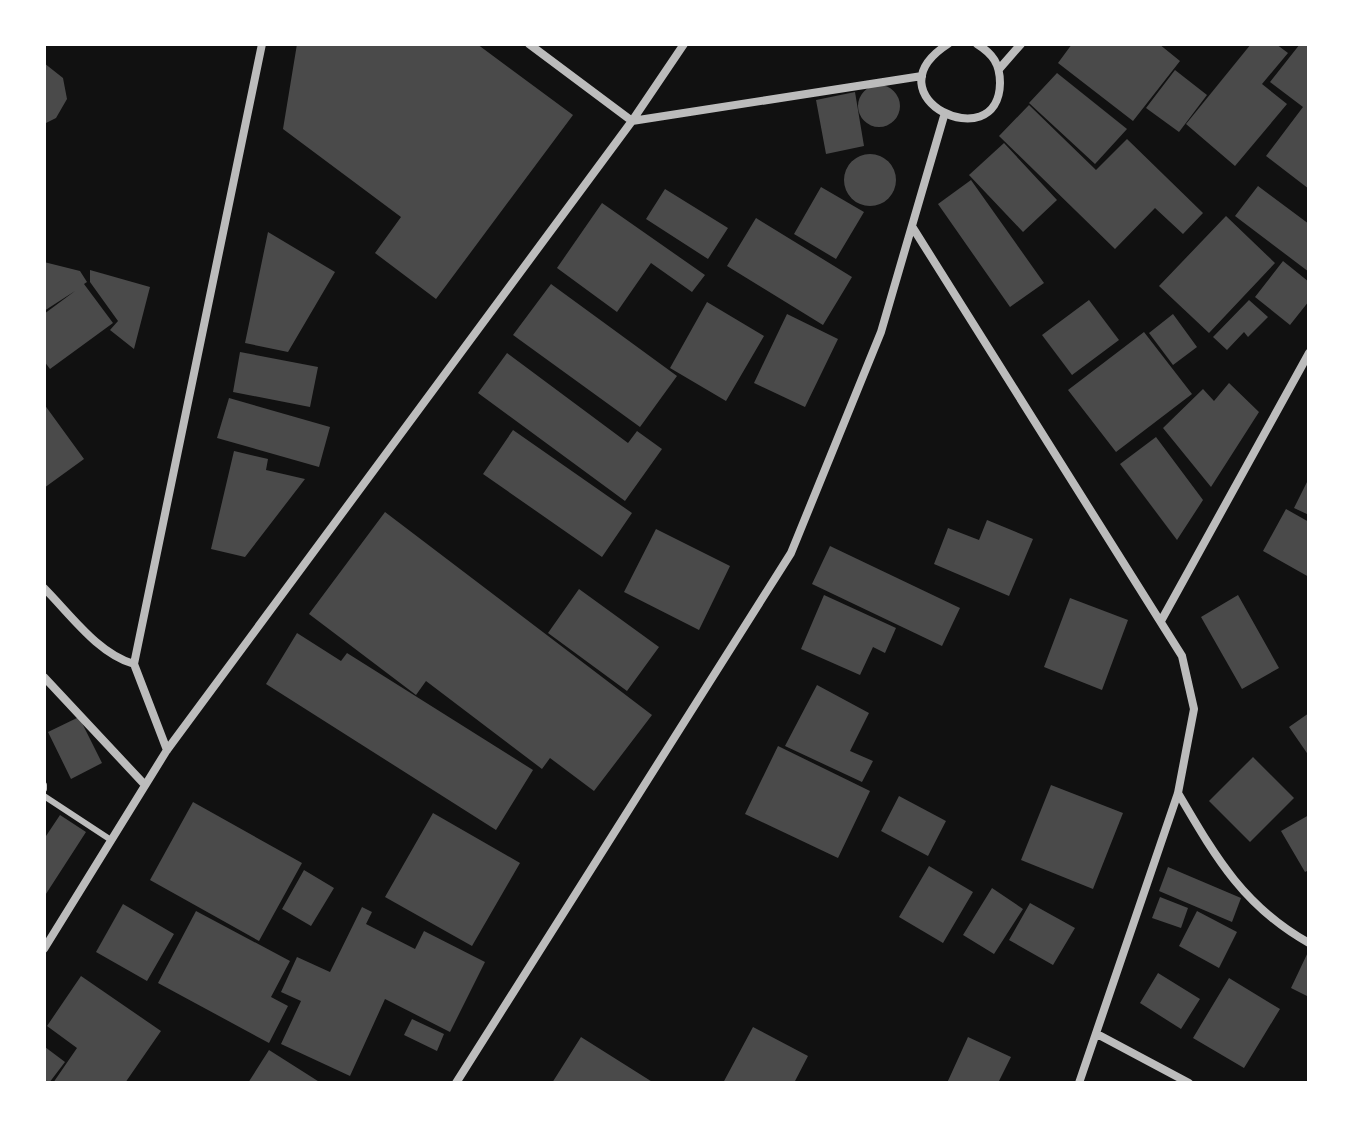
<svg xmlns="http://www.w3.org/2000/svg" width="1353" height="1127" font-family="'PT Serif',serif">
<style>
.building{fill:#4a4a4a}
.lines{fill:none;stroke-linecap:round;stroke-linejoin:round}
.service{stroke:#bcbcbc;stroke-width:6}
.minor{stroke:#bcbcbc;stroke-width:8}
</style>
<rect width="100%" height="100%" fill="#111"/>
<path class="building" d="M 297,44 L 477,44 L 573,115 L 436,299 L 375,253 L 401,217 L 283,129 Z
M 1072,44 L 1159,44 L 1180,61 L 1133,121 L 1058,63 Z
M 1251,44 L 1276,44 L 1288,53 L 1262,84 L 1287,104 L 1235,166 L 1186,124 Z
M 1300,44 L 1309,44 L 1309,189 L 1266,156 L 1303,107 L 1270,82 Z
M 44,63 L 63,78 L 67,99 L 56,118 L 44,124 Z
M 1175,70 L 1207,95 L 1179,132 L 1146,108 Z
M 1057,73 L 1127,129 L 1095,164 L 1029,103 Z
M858 106a21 21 0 1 1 42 0a21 21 0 1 1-42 0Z
M 855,92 L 864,146 L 826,154 L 816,100 Z
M 1029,105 L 1096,170 L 1127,139 L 1203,213 L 1183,234 L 1155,208 L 1115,249 L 999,136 Z
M 1004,143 L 1057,200 L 1023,232 L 969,175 Z
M844 180a26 26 0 1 1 52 0a26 26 0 1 1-52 0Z
M 971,180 L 1044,283 L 1010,307 L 938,204 Z
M 1258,186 L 1309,224 L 1309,272 L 1235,216 Z
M 821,187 L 864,212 L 836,259 L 794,234 Z
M 665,189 L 728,228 L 708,259 L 646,219 Z
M 602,203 L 705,275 L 692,292 L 651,263 L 617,312 L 557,268 Z
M 1226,216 L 1275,263 L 1209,333 L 1159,286 Z
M 756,218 L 852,277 L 823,325 L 727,266 Z
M 268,232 L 335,272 L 288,352 L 245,343 Z
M 1283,261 L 1309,282 L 1309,301 L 1290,325 L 1255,297 Z
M 44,262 L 80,271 L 87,282 L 84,284 L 113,323 L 50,369 L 44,361 L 44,314 L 75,291 L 44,311 Z
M 90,270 L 150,287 L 134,349 L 110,330 L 118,321 L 90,282 Z
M 551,284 L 677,376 L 640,427 L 513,335 Z
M 1089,300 L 1119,340 L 1072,375 L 1042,335 Z
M 1249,300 L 1268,317 L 1248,337 L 1244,332 L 1227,350 L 1213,337 Z
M 707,302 L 764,336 L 726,401 L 670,368 Z
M 787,314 L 838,339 L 805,407 L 754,383 Z
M 1173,314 L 1197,347 L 1173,365 L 1149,333 Z
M 1144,332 L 1192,394 L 1116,452 L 1068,390 Z
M 240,352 L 318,367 L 310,407 L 233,392 Z
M 507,353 L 628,443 L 637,431 L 662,449 L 625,501 L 478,393 Z
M 1229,383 L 1259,412 L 1211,487 L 1163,428 L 1203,389 L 1214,401 Z
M 229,398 L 330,427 L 319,467 L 217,438 Z
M 44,404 L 84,459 L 44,488 Z
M 513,430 L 632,513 L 602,557 L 483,474 Z
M 1156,437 L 1203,500 L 1177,540 L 1120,464 Z
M 234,451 L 268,459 L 266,470 L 305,479 L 245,557 L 211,549 Z
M 1309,478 L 1309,515 L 1294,508 Z
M 1286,509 L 1309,522 L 1309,577 L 1263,551 Z
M 385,512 L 652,715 L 594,791 L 550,758 L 542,769 L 426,681 L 416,695 L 309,614 Z
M 987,520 L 1033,539 L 1009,596 L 934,564 L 948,528 L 979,540 Z
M 656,529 L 730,566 L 699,630 L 624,592 Z
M 830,546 L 960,608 L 942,646 L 812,584 Z
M 579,589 L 659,647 L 627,691 L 548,633 Z
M 824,595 L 896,628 L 885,653 L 873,647 L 860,675 L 801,649 Z
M 1238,595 L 1279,668 L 1242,689 L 1201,617 Z
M 1070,598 L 1128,620 L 1102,690 L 1044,667 Z
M 297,633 L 341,661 L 347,653 L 533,770 L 496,830 L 266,684 Z
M 817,685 L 869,713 L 850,751 L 873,761 L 862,782 L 785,746 Z
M 1309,713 L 1309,756 L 1289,727 Z
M 79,717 L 102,763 L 71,779 L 48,732 Z
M 778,746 L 870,791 L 838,858 L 745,814 Z
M 1253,757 L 1294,798 L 1250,842 L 1209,801 Z
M 1051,785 L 1123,813 L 1093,889 L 1021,860 Z
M 899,796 L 946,821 L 928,856 L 881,831 Z
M 193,802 L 302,863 L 259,941 L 150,880 Z
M 433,813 L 520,863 L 472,946 L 385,897 Z
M 60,815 L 86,832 L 44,897 L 44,839 Z
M 1309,815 L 1309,870 L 1305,872 L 1281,831 Z
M 929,866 L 973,892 L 943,943 L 899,917 Z
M 1168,867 L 1241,898 L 1232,922 L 1159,891 Z
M 304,870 L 334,888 L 311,926 L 282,909 Z
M 992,888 L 1023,909 L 994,954 L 963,935 Z
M 1160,897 L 1188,908 L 1181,928 L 1152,918 Z
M 1030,903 L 1075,928 L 1053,965 L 1009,940 Z
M 123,904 L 174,934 L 147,981 L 96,952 Z
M 362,907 L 372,912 L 366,924 L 415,949 L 424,931 L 485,962 L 450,1032 L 385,999 L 350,1076 L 281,1044 L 301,1001 L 281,992 L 297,957 L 330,972 Z
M 196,911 L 290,961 L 271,997 L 288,1006 L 269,1043 L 158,983 Z
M 1197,911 L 1237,932 L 1219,968 L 1179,946 Z
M 1309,950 L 1309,997 L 1291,988 Z
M 1158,973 L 1200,999 L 1181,1029 L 1140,1003 Z
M 81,976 L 161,1031 L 125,1083 L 53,1083 L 77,1048 L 47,1026 Z
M 1229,978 L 1280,1009 L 1244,1068 L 1193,1038 Z
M 412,1019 L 444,1034 L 437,1051 L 404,1035 Z
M 753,1027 L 808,1056 L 794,1083 L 723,1083 Z
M 581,1037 L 654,1083 L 552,1083 Z
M 968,1037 L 1011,1057 L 998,1083 L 947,1083 Z
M 45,1047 L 65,1062 L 49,1083 L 44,1083 Z
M 269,1050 L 321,1083 L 248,1083 Z"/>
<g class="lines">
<path class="service" d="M 44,785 L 44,789
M 44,796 L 111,840"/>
<path class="minor" d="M 529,44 L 632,121 L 922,76
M 948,44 C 866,97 999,159 1000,83 C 1000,64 993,54 977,44
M 1000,68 L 1021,44
M 913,228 L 1182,656 L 1194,709 L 1178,793 L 1079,1083
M 44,588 C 70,614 98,654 134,664
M 1161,621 L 1309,353
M 134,664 L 262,44
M 134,664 L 167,750
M 44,677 L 145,785
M 1178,793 C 1215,856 1243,906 1309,943
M 44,949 L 167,750 L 632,121 L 684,44
M 1097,1034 L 1189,1083
M 456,1083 L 791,553 L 881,332 L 944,116"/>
</g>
<rect width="1353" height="1127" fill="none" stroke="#ffffff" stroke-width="92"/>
</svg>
